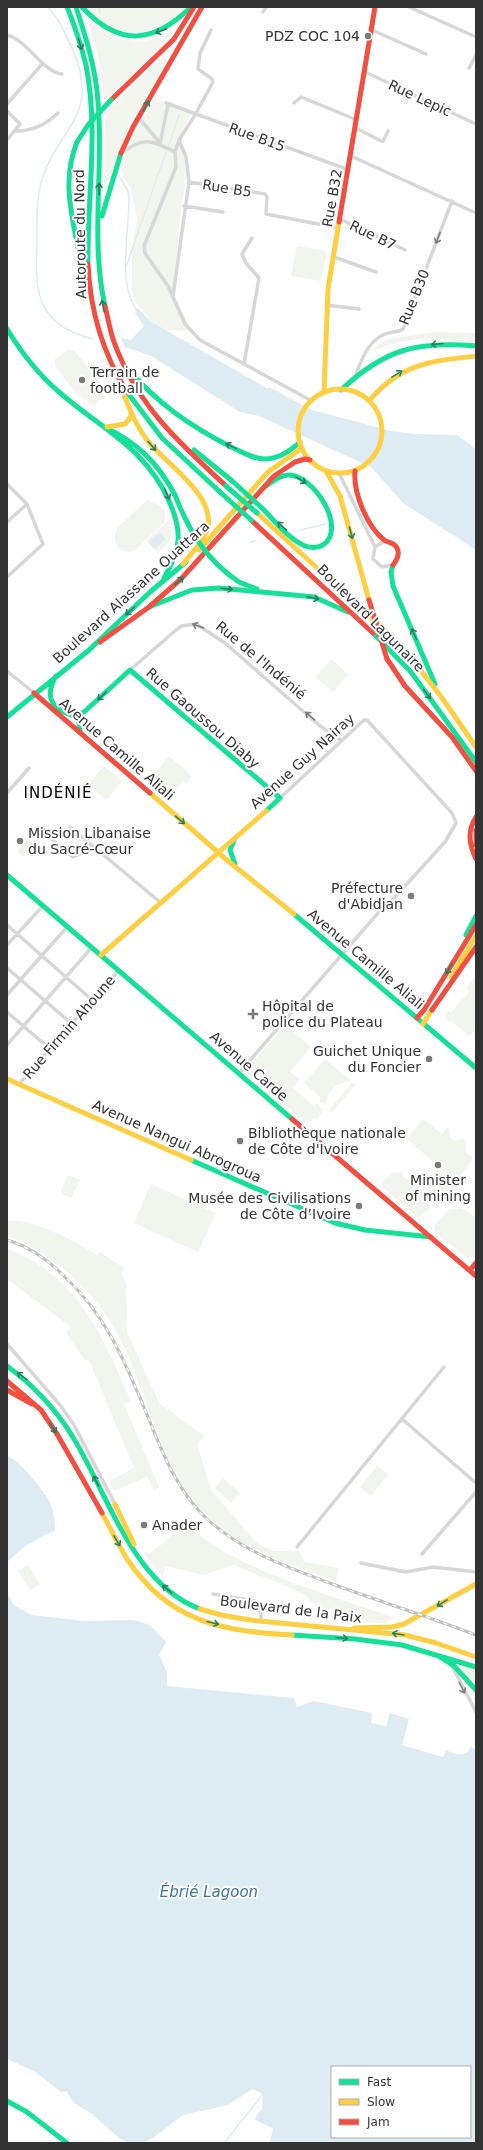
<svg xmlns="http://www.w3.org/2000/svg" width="483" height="2150" font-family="'DejaVu Sans',sans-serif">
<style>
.green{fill:#f1f5ed}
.water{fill:#ddebf3;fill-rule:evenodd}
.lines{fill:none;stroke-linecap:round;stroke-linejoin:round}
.stream{stroke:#ddebf3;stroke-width:1.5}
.street{stroke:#d7d7d7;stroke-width:3.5}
.fast{stroke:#16e098;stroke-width:5}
.slow{stroke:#ffcf43;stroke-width:5}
.jam{stroke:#f24e42;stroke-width:5}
.rail-casing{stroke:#bebebe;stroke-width:3}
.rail{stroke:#fff;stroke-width:1.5;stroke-dasharray:4.5;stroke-linecap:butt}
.fast-bridge{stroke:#16e098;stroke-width:5}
.jam-bridge{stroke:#f24e42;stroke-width:5}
.oneway{stroke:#268160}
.oneway2{stroke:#7d7d7d}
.poi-dot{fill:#7a7a7a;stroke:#fff;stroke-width:1.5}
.labels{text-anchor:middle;stroke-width:4;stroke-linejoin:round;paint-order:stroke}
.poi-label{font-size:14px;fill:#333;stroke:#fff;text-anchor:start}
.street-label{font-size:14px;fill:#333;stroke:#fff}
.neighbourhood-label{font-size:15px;letter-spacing:1px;fill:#000;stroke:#fff}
.water-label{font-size:15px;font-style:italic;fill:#3f7597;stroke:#fff}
</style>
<rect width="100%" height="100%" fill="#fff"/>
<path class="green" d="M 85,7 L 186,7 C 182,15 176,18 168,22 C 136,42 110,32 85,7 Z
M 88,19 C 115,44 148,50 178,26 L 158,50 L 104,102 L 99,59 Z
M 163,56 L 168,61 L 129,126 L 104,191 L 105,113 Z
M 155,98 L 191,114 L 179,139 L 184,156 L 186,178 L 179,225 L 174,294 L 192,331 L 165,330 L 150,321 L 135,301 L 132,289 L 132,252 L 137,220 L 132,191 L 123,176 L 121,167 L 136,130 Z
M 297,246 L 327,251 L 321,281 L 291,276 Z
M 434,332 L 476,333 L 476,342 L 418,339 L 399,342 L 368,352 L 388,339 Z
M 68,350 L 74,350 L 105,389 L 103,398 L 94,405 C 82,403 62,376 55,365 L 55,359 Z
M 148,499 C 156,508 166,500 165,522 L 134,551 C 117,555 110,540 118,527 Z
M 171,518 C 172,536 172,542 158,553 L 146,541 Z
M 331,659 L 348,674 L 333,692 L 315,677 Z
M 169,756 L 192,776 L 186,784 L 183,781 L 167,800 L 147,784 Z
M 104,766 L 122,781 L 106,800 L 88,784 Z
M 28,839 L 33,844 L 23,857 L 17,852 Z
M 476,974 L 476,1033 L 473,1031 L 469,1036 L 451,1021 L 449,1024 L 446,1016 L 448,1011 L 451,1013 L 462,998 L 464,999 L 469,991 L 466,989 Z
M 288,1027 L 311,1047 L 290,1072 L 300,1079 L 293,1088 L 314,1106 L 317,1103 L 322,1109 L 321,1114 L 316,1120 L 314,1118 L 310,1122 L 304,1122 L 248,1073 L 247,1069 L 282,1028 Z
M 325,1059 L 351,1081 L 336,1085 L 329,1093 L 325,1105 L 319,1101 L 321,1098 L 304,1083 Z
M 352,1082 L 355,1085 L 332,1113 L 329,1110 Z
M 423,1119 L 442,1134 L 447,1128 L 450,1129 L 450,1137 L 454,1141 L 462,1138 L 466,1141 L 466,1153 L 472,1157 L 472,1161 L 456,1181 L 407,1139 Z
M 402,1172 L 403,1176 L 428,1196 L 425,1200 L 431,1206 L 422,1216 L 417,1217 L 383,1187 L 382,1183 L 391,1173 Z
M 437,1174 L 452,1187 L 444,1197 L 436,1190 L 440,1186 L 432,1180 Z
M 68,1175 L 80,1180 L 71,1198 L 60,1193 Z
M 151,1184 L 216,1213 L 198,1252 L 134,1223 Z
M 462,1208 L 476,1218 L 476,1253 L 472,1258 L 467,1258 L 435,1232 L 434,1226 L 448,1210 Z
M 7,1220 C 39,1221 71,1240 98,1255 L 100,1252 L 124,1268 L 122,1275 L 126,1283 L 127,1332 L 159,1403 L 204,1436 L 197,1443 L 211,1490 L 257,1543 L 273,1551 L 299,1551 L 305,1562 L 339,1568 L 336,1581 C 284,1563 232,1547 195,1504 C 176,1483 166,1455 156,1429 C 143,1397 131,1355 113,1326 C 90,1287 50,1252 7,1236 Z
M 7,1249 C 78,1275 103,1338 131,1401 L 124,1404 L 159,1487 L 154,1490 L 147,1477 L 114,1491 L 109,1481 L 134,1468 L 90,1362 L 84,1359 L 66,1333 L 71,1327 L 7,1279 Z
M 377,1466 L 388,1475 L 371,1496 L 360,1487 Z
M 223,1478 L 240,1493 L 231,1503 L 215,1488 Z
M 187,1525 C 237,1571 331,1595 395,1618 L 385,1623 L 359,1622 L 355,1613 L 323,1608 L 311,1602 L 308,1597 L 293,1589 L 234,1565 L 204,1575 L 165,1566 L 163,1578 L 143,1552 L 150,1553 Z
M 28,1565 L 40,1584 L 30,1590 L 18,1571 Z
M 456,1663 L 476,1670 L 476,1686 Z"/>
<path class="water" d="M 138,308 L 150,321 L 268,389 L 269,387 L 312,410 L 391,431 L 414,434 L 457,435 L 476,449 L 476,550 L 403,503 L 371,467 L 259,416 L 240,412 L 151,356 L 125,347 L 121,338 L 131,340 L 144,326 L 135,313 Z
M 160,532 L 166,539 L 155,549 L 149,542 Z
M 7,1456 C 19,1459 46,1493 51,1505 C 54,1514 55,1521 55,1530 L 25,1546 L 7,1562 Z
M 7,1593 L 14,1605 L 31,1615 L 85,1621 L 133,1620 L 150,1625 L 166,1642 L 159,1655 L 167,1673 L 167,1686 L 294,1698 L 297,1707 L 314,1701 L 372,1713 L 371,1723 L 386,1726 L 390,1713 L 409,1719 L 402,1745 L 443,1757 L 446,1750 C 455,1754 461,1757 469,1751 L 470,1746 L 476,1750 L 476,2143 L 270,2143 L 273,2128 L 255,2120 L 257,2114 L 262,2110 L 263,2094 L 252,2089 L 228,2105 L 183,2115 L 153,2138 L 142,2143 L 128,2142 L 120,2139 L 92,2114 L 74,2103 L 66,2091 L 61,2092 L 34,2071 L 7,2059 ZM 332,2067 L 470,2067 L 470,2137 L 332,2137 Z"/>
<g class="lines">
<path class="stream" d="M 47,7 C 59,18 65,33 72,48 C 104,119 53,129 40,187 C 36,205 37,224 37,242 C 35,294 36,324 93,339
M 99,7 L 100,13
M 169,145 L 179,115
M 119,176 L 128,191 L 129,200 C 129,233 117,286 138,312
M 127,264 L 166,152
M 300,530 L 326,524
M 250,542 L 255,541
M 224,2143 L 264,2093"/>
<path class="street" d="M 409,7 L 476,37
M 263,12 L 266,7
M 372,30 L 426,54
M 7,35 C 28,41 43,72 62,74
M 469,68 L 476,55
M 365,72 L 476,124
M 166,103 L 349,170
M 294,103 L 301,97 L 357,120
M 7,104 L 43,63
M 7,111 L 20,124 L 7,140
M 139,118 L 160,143
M 356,128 L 381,141 L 383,141 L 388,131
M 16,131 C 33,131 46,125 58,113
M 160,144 L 168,104
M 123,152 C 144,136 153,141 175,152 L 176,167 L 144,246 L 145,253 L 168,286 L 185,324 L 200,340 L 312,401
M 175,152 L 179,140 L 195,115 L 213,82 L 212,79 L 198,69 L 200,53 L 211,30
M 351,156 L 476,213
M 189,182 L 265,194 L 267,197 L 266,214 L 339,228
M 184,206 L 223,212
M 340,219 L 405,250
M 334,257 L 376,272
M 173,296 L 189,182 L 186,157 L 179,140
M 326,305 L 359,309
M 244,364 L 259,278 L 246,263 L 242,254 L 252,238
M 356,374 C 362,359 368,341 385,334 C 391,332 399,332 403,329 L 452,201
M 339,473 L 375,547
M 7,484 L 27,504 L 43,544 L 7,577
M 7,522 L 27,504
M 385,541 L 375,547 L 373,559 L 382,567 L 392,565
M 130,670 L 176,630 L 182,626 L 196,624 L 225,643 L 320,726 L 341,740
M 7,671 L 34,693
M 7,793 L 29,768
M 70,827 L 161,903
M 50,838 L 73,857 L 80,854 L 89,843
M 7,925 L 92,1000
M 7,945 L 43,906
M 7,968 L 72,1024
M 7,995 L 67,927
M 7,1012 L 50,1049
M 7,1045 L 92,947
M 239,1073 L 378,913 L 384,909 L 445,842 L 456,823 L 452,813 L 367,720 L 364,720 L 280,798
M 19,1084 L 119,970
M 7,1344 L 60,1405 L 74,1425 L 115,1504
M 402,1419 L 476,1483
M 297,1547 L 444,1367
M 422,1554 L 476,1492
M 361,1563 L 406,1572 L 433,1567 L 476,1572
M 213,1594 L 255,1601 L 261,1612 L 261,1621
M 452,1666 L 476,1712"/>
<path class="fast" d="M 67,7 C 75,26 81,45 86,65 C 99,130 87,198 88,264
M 76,7 C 86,38 96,69 98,102 C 104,169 90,240 105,306
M 82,7 C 119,47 153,44 191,7
M 77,142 C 63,177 70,207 77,243 C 80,258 83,273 88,288
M 102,216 L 121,153
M 7,329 C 21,352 38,374 59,392 C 100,428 146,448 169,501 C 183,532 181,549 164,578
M 127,368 C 157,403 190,426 231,447 C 242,452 253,459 265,459 C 279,459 290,451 300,442
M 341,390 C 385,349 416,341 476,346
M 127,392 L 162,438 L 220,492
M 104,427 C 137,442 158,463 175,495
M 194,450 L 231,480
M 262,508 C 275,521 288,539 305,546 C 311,548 318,548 323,545 C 348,528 313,474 288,475 C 280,475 272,482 266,486
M 393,565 L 391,572 L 393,586 L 435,684
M 239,582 L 257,589
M 149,607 L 192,590 L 219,588 L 314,597 L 348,612
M 373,633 L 411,672 L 476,762
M 56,676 C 44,697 51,709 74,716 L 84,712 L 130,670 L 280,798 L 266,811
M 78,715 L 80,732
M 7,717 L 89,650 L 150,592 L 186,562
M 234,840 L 230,850 L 235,864
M 7,875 L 292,1119
M 294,914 L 476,1068
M 466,935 L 476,916
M 191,1160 L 335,1223 L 365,1230 L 431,1237
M 7,1366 C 33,1385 54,1407 71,1434 C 107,1491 132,1584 200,1609
M 292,1635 L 355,1639 L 402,1645 L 476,1667
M 440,1657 L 454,1666 L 476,1690
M 7,2101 L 27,2112 L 67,2143"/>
<path class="slow" d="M 120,385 C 128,404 134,423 147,440 C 166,465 223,499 205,535 C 200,545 190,555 183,564
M298 431a42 42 0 1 1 84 0a42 42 0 1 1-84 0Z
M 324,393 L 328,289 L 339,222
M 369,401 C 400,364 430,361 476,356
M 107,427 L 125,424 L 131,417 L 131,413
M 326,471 L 340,496 L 369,600
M 257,513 L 398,642 L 440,695 L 476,747
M 199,550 L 268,472 L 302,448
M 150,793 L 228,861 L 294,914
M 101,955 L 266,811
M 451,977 L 476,936
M 423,1024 L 433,1008
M 7,1079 L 191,1160
M 115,1504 L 134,1544
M 102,1513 C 110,1528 118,1544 127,1559 C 169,1622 221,1631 292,1635
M 200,1609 L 221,1615 L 250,1620 L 405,1635 L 436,1643 L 476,1657
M 354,1628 L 392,1627 L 404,1624 L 476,1584"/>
<path class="jam" d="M 111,100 L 174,39 L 194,7
M 121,153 L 133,127 L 202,7
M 339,222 L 375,7
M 88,264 C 90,310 102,352 127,392
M 105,306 C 108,318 110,331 114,342 C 137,405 178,442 226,486
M 355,471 C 353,493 367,526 384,540 C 388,543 394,542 397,548 C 400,554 397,560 393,565
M 251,520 L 373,633
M 100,642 L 149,607 L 181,579 L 274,476 L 295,462 L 305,459 L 310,460
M 387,659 L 405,686 L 452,737 L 476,771
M 34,693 L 150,793
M 476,817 C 467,831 469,844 476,859
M 476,830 L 476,845
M 432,1010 L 476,947
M 417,1018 L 424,1010 L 476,925
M 292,1119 L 476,1276
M 470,1270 L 476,1263
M 7,1381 L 41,1410 L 57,1434 L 102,1513
M 7,1390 L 32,1404"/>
<defs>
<path id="rail" d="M 7,1240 C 28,1246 49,1261 64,1276 C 107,1316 126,1364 148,1417 C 163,1454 178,1493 208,1520 C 245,1553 290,1568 335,1585 C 382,1602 429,1617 476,1635"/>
</defs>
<use href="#rail" class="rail-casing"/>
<use href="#rail" class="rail"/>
<path class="fast-bridge" d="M 77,142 L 88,125 L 111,100
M 231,480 L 262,508
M 226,486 L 257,513
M 220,492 L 251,520
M 175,495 C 189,531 206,560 239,582"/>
<path class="jam-bridge" d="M 369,600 L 387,659"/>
</g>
<defs><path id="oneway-shaft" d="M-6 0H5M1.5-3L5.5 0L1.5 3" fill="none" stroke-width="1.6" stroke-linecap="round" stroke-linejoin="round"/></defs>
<g class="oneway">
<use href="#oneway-shaft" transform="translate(161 31) rotate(158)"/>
<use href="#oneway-shaft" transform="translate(80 44) rotate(73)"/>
<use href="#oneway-shaft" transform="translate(146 106) rotate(-60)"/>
<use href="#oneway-shaft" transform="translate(99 189) rotate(-90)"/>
<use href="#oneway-shaft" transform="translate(103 306) rotate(-101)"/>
<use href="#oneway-shaft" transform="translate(437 344) rotate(175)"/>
<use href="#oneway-shaft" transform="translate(397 374) rotate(-32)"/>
<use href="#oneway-shaft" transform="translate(152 446) rotate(49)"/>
<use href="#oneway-shaft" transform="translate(231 446) rotate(-154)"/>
<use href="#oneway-shaft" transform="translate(301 480) rotate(31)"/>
<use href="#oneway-shaft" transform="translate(167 494) rotate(66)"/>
<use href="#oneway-shaft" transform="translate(282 526) rotate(-137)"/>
<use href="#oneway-shaft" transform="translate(351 533) rotate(75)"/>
<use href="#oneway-shaft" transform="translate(179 581) rotate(-44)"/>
<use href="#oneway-shaft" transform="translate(227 589) rotate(7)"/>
<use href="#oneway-shaft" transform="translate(313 598) rotate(12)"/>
<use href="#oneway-shaft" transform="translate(130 611) rotate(138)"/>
<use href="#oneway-shaft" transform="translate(414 634) rotate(-114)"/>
<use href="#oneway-shaft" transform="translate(427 694) rotate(53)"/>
<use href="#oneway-shaft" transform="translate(102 696) rotate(136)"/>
<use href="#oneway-shaft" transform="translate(180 820) rotate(40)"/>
<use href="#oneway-shaft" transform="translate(449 969) rotate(120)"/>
<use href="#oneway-shaft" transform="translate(22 1376) rotate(-142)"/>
<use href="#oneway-shaft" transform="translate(53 1428) rotate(57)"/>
<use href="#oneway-shaft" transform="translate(96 1481) rotate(-119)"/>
<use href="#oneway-shaft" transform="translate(117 1541) rotate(60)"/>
<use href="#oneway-shaft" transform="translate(167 1589) rotate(-140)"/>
<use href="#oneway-shaft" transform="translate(442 1603) rotate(148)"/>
<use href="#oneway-shaft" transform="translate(213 1623) rotate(14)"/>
<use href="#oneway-shaft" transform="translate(398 1634) rotate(-171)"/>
<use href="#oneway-shaft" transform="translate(342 1638) rotate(5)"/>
</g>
<g class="oneway2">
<use href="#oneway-shaft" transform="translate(438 238) rotate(111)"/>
<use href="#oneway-shaft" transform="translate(198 626) rotate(-160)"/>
<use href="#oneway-shaft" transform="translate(310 716) rotate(-139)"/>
<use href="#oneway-shaft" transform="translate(462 1688) rotate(63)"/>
</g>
<g class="poi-dot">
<circle cx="368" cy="36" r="4"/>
<circle cx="82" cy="380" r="4"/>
<circle cx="20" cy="841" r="4"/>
<circle cx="411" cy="896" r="4"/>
<path d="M251 1008h4v4h4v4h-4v4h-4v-4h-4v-4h4z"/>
<circle cx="429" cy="1059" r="4"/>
<circle cx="240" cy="1141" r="4"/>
<circle cx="438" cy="1165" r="4"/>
<circle cx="359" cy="1206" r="4"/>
<circle cx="144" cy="1525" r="4"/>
</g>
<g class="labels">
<g class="poi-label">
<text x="360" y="41" text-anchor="end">PDZ COC 104</text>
<text x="90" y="377">Terrain de<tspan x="90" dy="16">football</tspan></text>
<text x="28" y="838">Mission Libanaise<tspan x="28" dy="16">du Sacré-Cœur</tspan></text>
<text x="403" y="893" text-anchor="end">Préfecture<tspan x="403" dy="16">d'Abidjan</tspan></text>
<text x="262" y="1011">Hôpital de<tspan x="262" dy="16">police du Plateau</tspan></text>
<text x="421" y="1056" text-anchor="end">Guichet Unique<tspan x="421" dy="16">du Foncier</tspan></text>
<text x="248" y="1138">Bibliothèque nationale<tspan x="248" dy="16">de Côte d'Ivoire</tspan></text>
<text x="438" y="1185" text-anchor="middle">Minister<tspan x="438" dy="16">of mining</tspan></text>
<text x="351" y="1203" text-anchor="end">Musée des Civilisations<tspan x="351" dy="16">de Côte d’Ivoire</tspan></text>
<text x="152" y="1530">Anader</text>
</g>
<g class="street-label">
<text transform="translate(420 98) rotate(25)" y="5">Rue Lepic</text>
<text transform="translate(257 137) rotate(20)" y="5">Rue B15</text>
<text transform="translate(227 188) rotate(9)" y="5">Rue B5</text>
<text transform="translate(332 198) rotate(-80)" y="5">Rue B32</text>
<text transform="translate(80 234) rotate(-91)" y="5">Autoroute du Nord</text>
<text transform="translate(373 235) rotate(26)" y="5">Rue B7</text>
<text transform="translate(414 297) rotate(-68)" y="5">Rue B30</text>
<text transform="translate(131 592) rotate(-42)" y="5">Boulevard Alassane Ouattara</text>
<text transform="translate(371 618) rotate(45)" y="5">Boulevard Lagunaire</text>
<text transform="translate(261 660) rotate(40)" y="5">Rue de l'Indénié</text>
<text transform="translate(203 718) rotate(41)" y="5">Rue Gaoussou Diaby</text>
<text transform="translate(117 749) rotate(41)" y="5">Avenue Camille Aliali</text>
<text transform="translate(302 761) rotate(-42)" y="5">Avenue Guy Nairay</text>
<text transform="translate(366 959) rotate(40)" y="5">Avenue Camille Aliali</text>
<text transform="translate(69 1027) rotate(-49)" y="5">Rue Firmin Ahoune</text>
<text transform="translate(249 1066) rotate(41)" y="5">Avenue Carde</text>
<text transform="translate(177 1141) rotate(24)" y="5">Avenue Nangui Abrogroua</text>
<text transform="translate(291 1609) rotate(7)" y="5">Boulevard de la Paix</text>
</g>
<g class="neighbourhood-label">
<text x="58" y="798">INDÉNIÉ</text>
</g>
<g class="water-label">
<text x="209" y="1897">Ébrié Lagoon</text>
</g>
</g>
<rect width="483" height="2150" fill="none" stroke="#333333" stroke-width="16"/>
<rect x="331" y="2066" width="140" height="72" fill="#ffffff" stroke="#adadad"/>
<rect x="339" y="2079" width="20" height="6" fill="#16e098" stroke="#adadad"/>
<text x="367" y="2086" font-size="12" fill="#333333">Fast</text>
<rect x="339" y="2099" width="20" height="6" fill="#ffcf43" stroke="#adadad"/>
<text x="367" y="2106" font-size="12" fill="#333333">Slow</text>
<rect x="339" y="2119" width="20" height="6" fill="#f24e42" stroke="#adadad"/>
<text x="367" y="2126" font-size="12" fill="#333333">Jam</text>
</svg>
